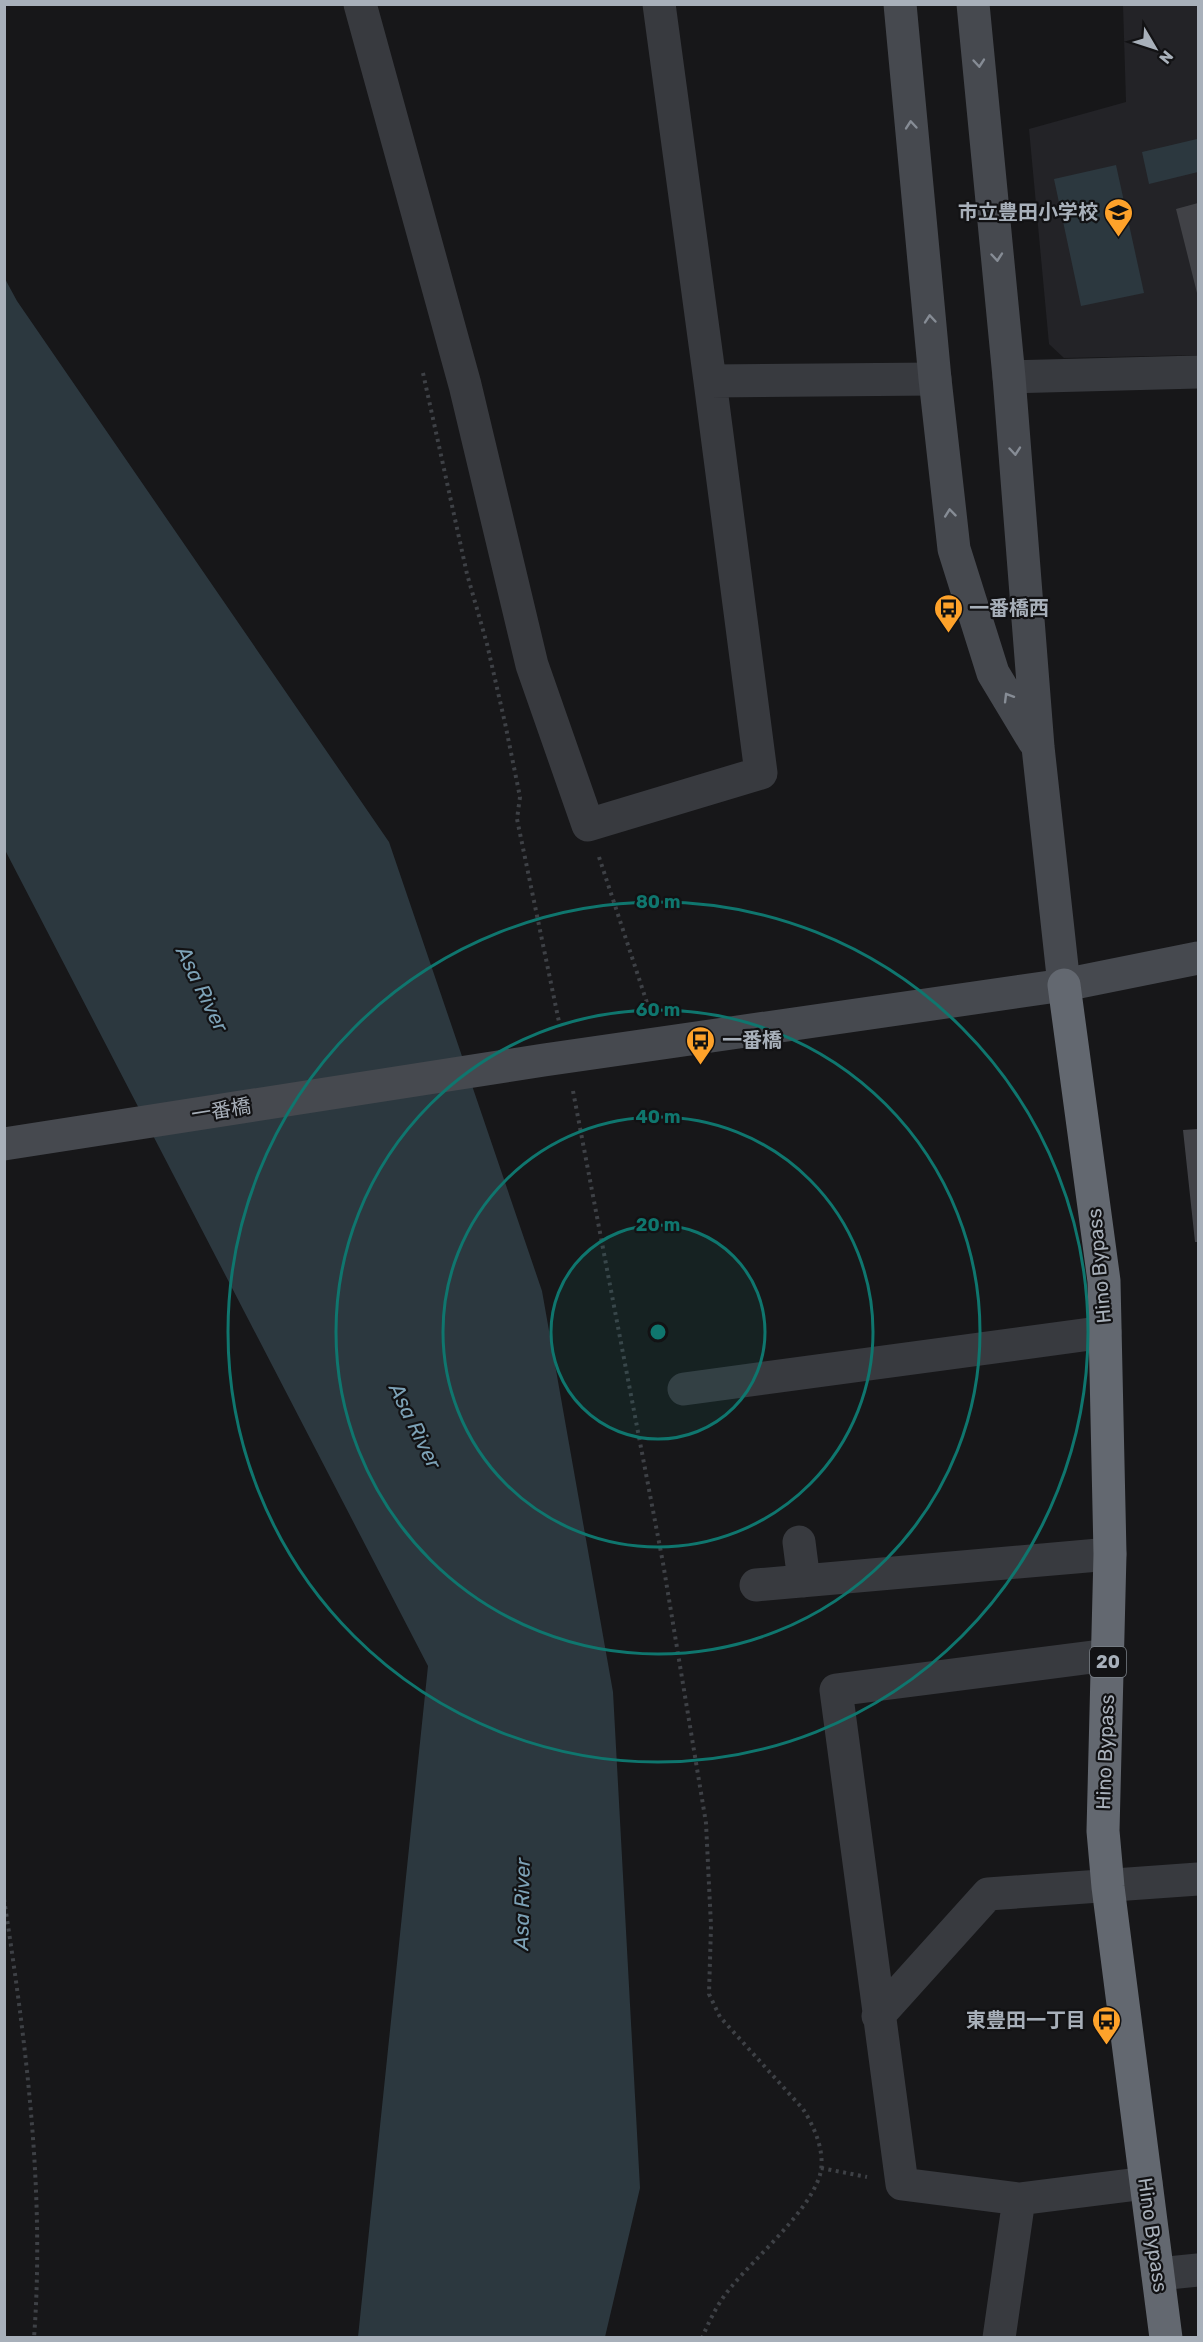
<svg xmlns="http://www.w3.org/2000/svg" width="1203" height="2342" font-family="Rubik,'Noto Sans JP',sans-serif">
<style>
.built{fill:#232327}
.water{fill:#2c383f}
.building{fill:#414247}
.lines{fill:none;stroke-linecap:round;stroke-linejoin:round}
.path{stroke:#3e4146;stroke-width:4;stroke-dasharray:3 4.5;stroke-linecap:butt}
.street{stroke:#383a3f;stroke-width:33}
.secondary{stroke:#46494f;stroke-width:33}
.highway{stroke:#636870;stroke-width:33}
.oneway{stroke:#868c95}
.ring{fill:none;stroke:#0f766e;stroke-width:3}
.labels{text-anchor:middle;stroke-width:4.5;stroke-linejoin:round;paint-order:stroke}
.shield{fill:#121214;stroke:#7b8188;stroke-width:1.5}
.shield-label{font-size:18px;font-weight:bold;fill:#a8b0ba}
.poi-label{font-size:20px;font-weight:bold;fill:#a8b0ba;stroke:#121214;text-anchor:end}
.street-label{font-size:20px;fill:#a8b0ba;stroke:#121214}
.water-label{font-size:21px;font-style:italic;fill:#7da2b7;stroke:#121214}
.centre{fill:#0f766e;stroke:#121214;stroke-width:3}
.ring-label{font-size:18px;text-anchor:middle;font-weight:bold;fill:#0f766e;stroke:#121214;stroke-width:4.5;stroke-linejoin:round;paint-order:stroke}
</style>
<rect width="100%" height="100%" fill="#171719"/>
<path class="built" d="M 1123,5 L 1198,5 L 1198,355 L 1064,358 L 1049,344 L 1029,129 L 1126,102 Z"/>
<path class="water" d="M 1197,139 L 1198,172 L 1149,184 L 1142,152 Z
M 1116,165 L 1144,293 L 1081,306 L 1054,179 Z
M 4,277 L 17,301 L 389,842 L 542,1291 L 613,1692 L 640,2188 L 605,2337 L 358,2337 L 428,1666 L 5,850 Z"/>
<path class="building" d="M 1198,203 L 1198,297 L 1176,209 Z
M 1198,1129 L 1198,1242 L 1195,1242 L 1183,1130 Z"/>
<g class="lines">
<path class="path" d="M 423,373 L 467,574 L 487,644 L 505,723 L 520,797 L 517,819 L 559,1022
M 599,857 L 649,1009
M 573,1091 L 663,1563 L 706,1823 L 711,1926 L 709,1994 L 720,2017 L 803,2109 C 815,2128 827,2155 819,2178 C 806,2214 757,2256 732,2286 C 719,2301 710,2319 702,2338
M 4,1899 C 26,2043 45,2191 34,2338
M 821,2168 L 867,2177"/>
<path class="street" d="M 360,4 L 465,385 L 532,665 L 588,825 L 761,773 L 710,381 L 659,4
M 1009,377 L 1198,372
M 710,381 L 935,379
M 684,1389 L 1105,1332
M 799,1542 L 804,1581
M 756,1585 L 1110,1554
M 1108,1655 L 836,1690 L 902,2184 L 1019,2199 L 1146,2183
M 878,2016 L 988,1894 L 1198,1879
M 1158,2274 L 1198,2270
M 999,2338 L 1019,2199"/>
<path class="secondary" d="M 900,4 L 935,379 L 954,549 L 993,673 L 1034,741
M 973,4 L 1009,377 L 1038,747 L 1064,985
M 4,1144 L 544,1060 L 1064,985 L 1198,958"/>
<path class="highway" d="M 1064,985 L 1104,1281 L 1110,1554 L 1103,1831 L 1108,1887 L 1166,2338"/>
</g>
<defs><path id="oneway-chevron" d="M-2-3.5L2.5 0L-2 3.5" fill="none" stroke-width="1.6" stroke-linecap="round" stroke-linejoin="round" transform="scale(1.5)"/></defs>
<g class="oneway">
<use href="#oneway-chevron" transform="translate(979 63) rotate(85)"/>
<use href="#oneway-chevron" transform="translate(911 125) rotate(-95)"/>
<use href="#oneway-chevron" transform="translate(997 257) rotate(85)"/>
<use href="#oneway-chevron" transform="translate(930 319) rotate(-95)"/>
<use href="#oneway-chevron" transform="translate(1015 451) rotate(85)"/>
<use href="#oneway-chevron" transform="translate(950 513) rotate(-96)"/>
<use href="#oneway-chevron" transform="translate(1008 697) rotate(-121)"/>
</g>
<circle cx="658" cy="1332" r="107" fill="#0f766e" fill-opacity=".12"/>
<g class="ring">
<circle cx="658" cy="1332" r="107"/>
<circle cx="658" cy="1332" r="215"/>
<circle cx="658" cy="1332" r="322"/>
<circle cx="658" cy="1332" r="430"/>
</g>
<defs>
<symbol id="school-pin" viewBox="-11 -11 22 30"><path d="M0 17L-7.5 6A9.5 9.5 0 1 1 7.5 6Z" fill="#fea22a" stroke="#121214"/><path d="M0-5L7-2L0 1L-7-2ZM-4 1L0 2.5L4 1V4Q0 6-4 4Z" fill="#111"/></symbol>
<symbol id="bus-pin" viewBox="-11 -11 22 30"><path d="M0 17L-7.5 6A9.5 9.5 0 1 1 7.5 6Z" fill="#fea22a" stroke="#121214"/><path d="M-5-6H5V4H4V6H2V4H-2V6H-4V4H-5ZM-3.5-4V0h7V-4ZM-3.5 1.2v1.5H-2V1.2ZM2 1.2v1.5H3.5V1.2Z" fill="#111"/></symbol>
</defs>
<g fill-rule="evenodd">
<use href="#school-pin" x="1102" y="196" width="33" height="45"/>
<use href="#bus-pin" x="932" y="592" width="33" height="45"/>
<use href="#bus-pin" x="684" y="1024" width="33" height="45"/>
<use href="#bus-pin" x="1090" y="2004" width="33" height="45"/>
</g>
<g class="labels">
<rect class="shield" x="1090" y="1647" width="36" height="30" rx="4.5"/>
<g class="shield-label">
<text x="1108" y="1668">20</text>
</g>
<g class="poi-label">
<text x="1098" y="219">市立豊田小学校</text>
<text x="969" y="615" text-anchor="start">一番橋西</text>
<text x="722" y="1047" text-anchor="start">一番橋</text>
<text x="1086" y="2027">東豊田一丁目</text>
</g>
<g class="street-label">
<text transform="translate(221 1110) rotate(-9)" y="7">一番橋</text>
<text transform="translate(1099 1266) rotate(-95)" y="7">Hino Bypass</text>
<text transform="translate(1105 1752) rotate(-88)" y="7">Hino Bypass</text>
<text transform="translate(1153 2235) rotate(82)" y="7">Hino Bypass</text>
</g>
<g class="water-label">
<text transform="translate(202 989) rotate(64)" y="7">Asa River</text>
<text transform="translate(415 1426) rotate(64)" y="7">Asa River</text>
<text transform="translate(522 1904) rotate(-89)" y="7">Asa River</text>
</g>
</g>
<circle cx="658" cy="1332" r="9" class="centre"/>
<g class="ring-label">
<text x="658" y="908">80 m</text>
<text x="658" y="1016">60 m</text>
<text x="658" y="1123">40 m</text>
<text x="658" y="1231">20 m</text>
</g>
<rect width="1203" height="2342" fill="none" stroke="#a8b0ba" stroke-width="12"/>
<g transform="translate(1155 48) rotate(129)" stroke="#121214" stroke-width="4.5" paint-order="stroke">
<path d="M0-4.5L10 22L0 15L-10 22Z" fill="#a8b0ba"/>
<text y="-9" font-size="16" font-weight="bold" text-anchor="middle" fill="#a8b0ba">N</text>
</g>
</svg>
